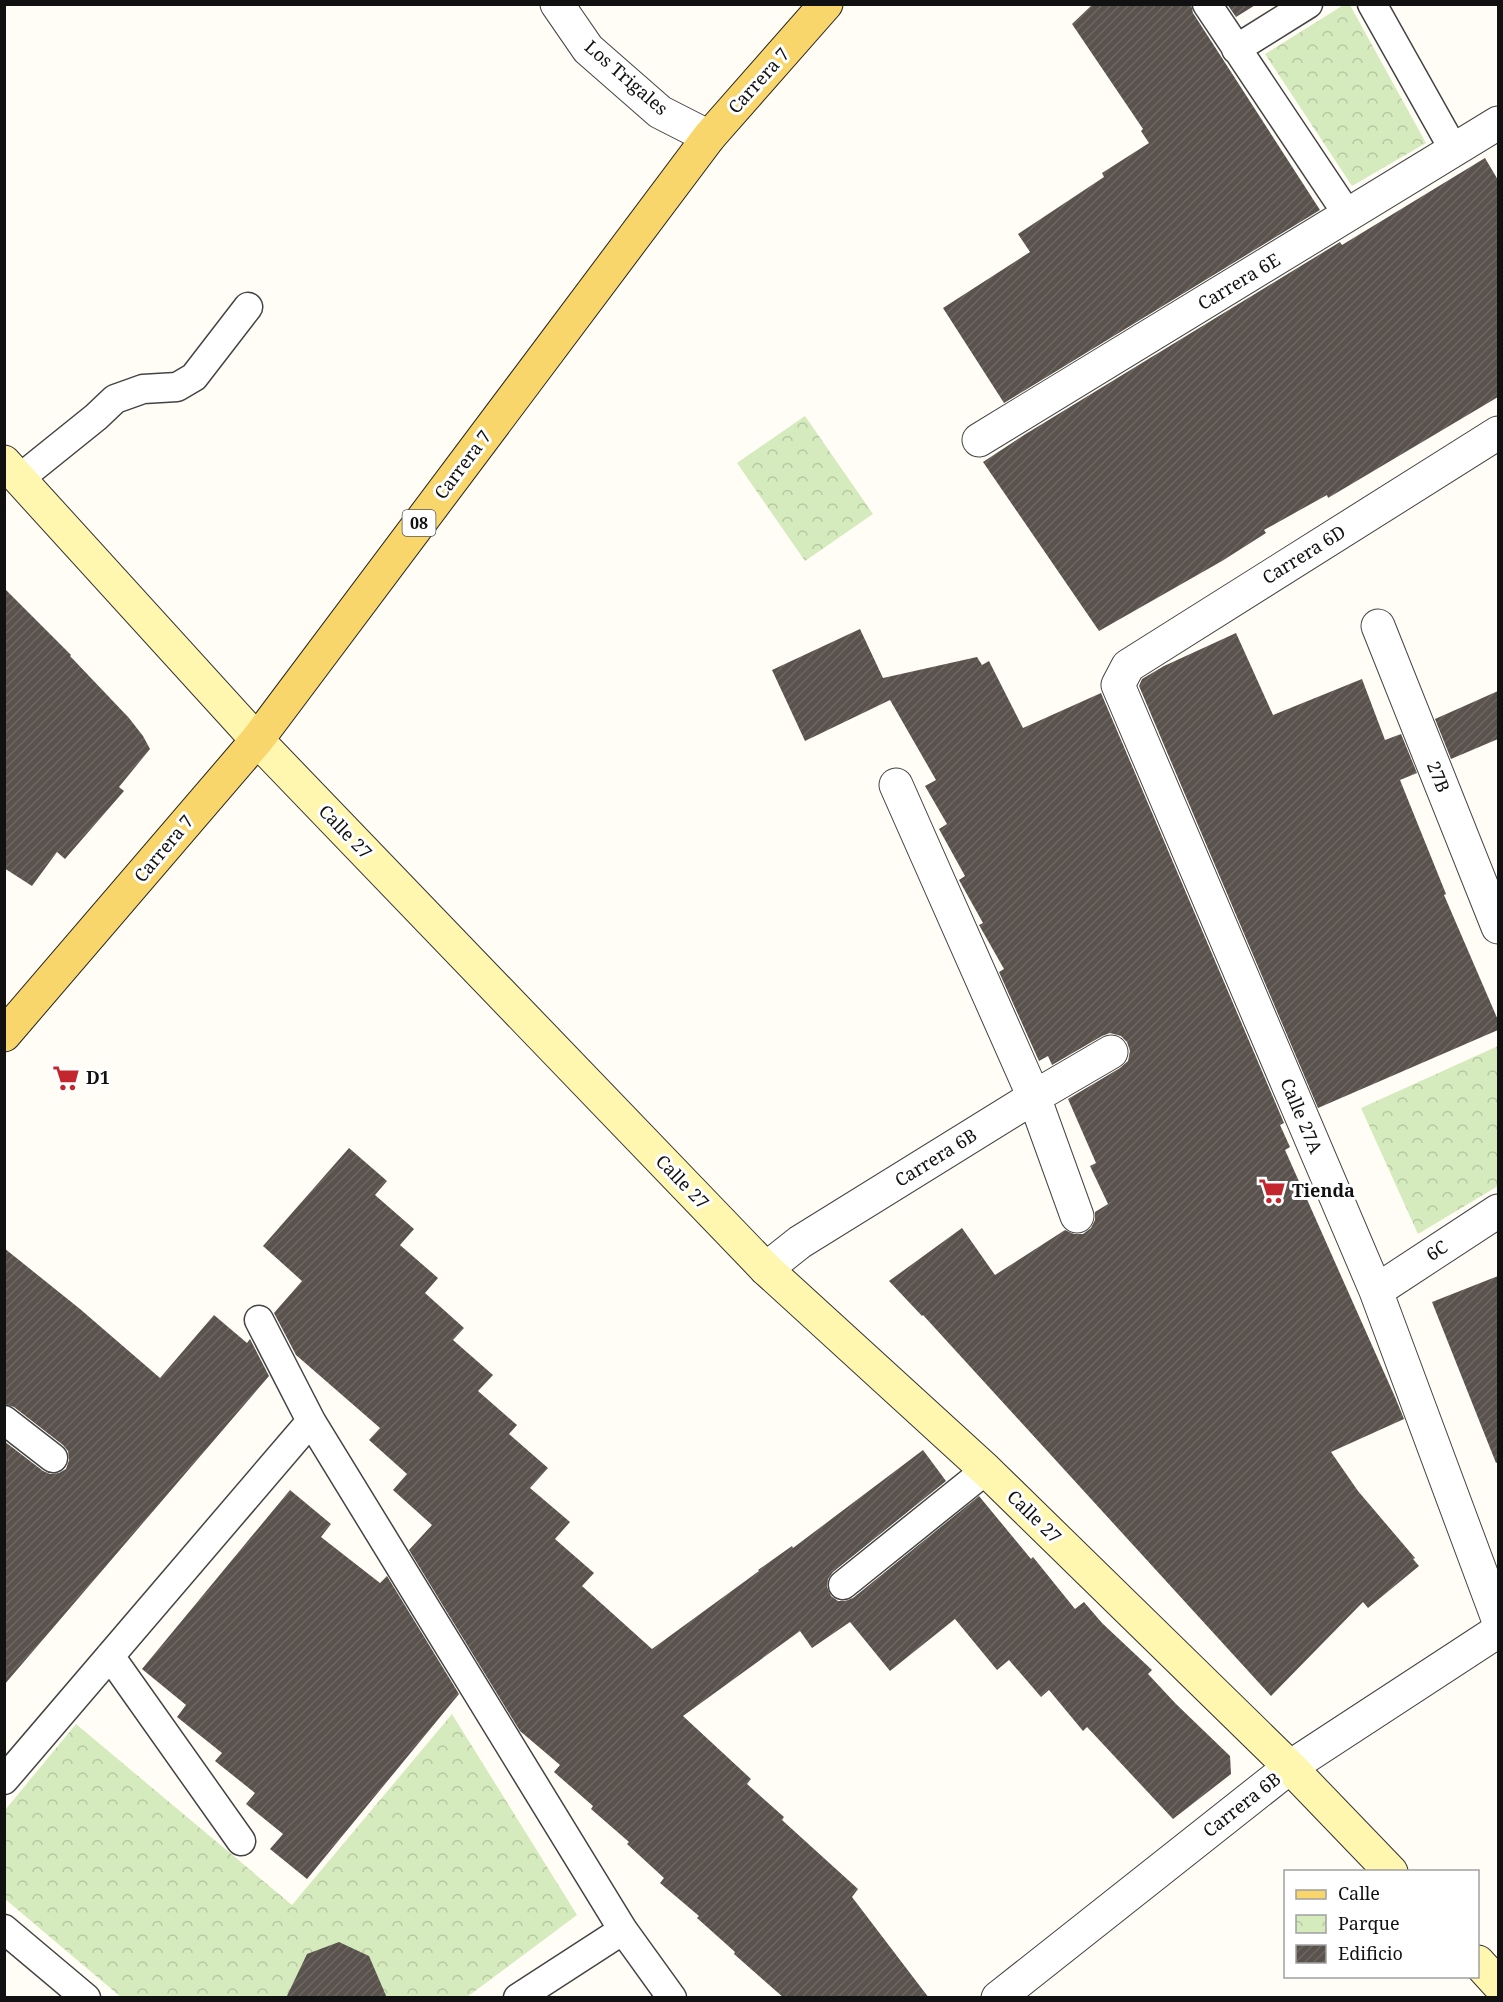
<svg xmlns="http://www.w3.org/2000/svg" width="1503" height="2002" font-family="'Noto Serif',serif">
<style>
.park{fill:url(#park-crowns)}
.building{fill:url(#building-hatch)}
.lines{fill:none;stroke-linecap:round;stroke-linejoin:round}
.lane-casing{stroke:#444;stroke-width:31}
.street-casing{stroke:#444;stroke-width:35}
.secondary-casing{stroke:#333;stroke-width:35}
.primary-casing{stroke:#222;stroke-width:35}
.lane{stroke:#fff;stroke-width:28}
.street{stroke:#fff;stroke-width:33}
.secondary{stroke:#fff6b0;stroke-width:33}
.primary{stroke:#f9d66b;stroke-width:33}
.labels{text-anchor:middle;stroke-width:6;stroke-linejoin:round;paint-order:stroke}
.shield{fill:#fff;stroke:#585858;stroke-width:1.5}
.shield-label{font-size:16px;font-weight:bold;fill:#111}
.street-label{font-size:18px;fill:#111;stroke:#fff}
.poi-label{font-size:18px;font-weight:bold;fill:#111;stroke:#fff;text-anchor:start}
</style>
<defs>
<pattern id="park-crowns" width="20" height="18" patternUnits="userSpaceOnUse" patternTransform="scale(1.5)"><rect width="20" height="18" fill="#d5ebbd"/><path d="M2 6a3 3 0 1 1 6 0M12 15a3 3 0 1 1 6 0" fill="none" stroke="#b6c8a1"/></pattern>
<pattern id="building-hatch" width="6" height="6" patternUnits="userSpaceOnUse" patternTransform="scale(1.5)"><rect width="6" height="6" fill="#5a524d"/><path d="M-1 1l2-2M0 6l6-6M5 7l2-2" fill="none" stroke="#6d6662"/></pattern>
</defs>
<rect width="100%" height="100%" fill="#fffdf5"/>
<path class="park" d="M 1345,4 L 1350,5 L 1426,143 L 1352,186 L 1265,54 Z
M 805,416 L 873,514 L 805,561 L 737,463 Z
M 1498,1046 L 1498,1186 L 1418,1234 L 1361,1108 Z
M 452,1714 L 577,1915 L 467,1997 L 122,1998 L 5,1899 L 5,1810 L 76,1724 L 292,1905 Z"/>
<path class="building" d="M 1093,4 L 1191,4 L 1193,13 L 1320,210 L 1004,403 L 943,308 L 1030,252 L 1018,234 L 1104,177 L 1102,173 L 1149,143 L 1141,131 L 1143,129 L 1072,24 Z
M 1227,4 L 1257,4 L 1236,17 Z
M 1485,158 L 1498,180 L 1498,397 L 1328,498 L 1327,495 L 1264,530 L 1266,533 L 1222,561 L 1099,631 L 983,462 L 1024,435 L 1340,242 L 1342,245 Z
M 4,588 L 71,655 L 70,656 L 129,718 L 143,736 L 150,749 L 119,787 L 124,791 L 65,859 L 57,852 L 32,886 L 4,868 Z
M 860,629 L 883,678 L 977,657 L 982,665 L 989,661 L 1023,728 L 1101,693 L 1284,1123 L 1280,1125 L 1290,1147 L 1285,1150 L 1395,1397 L 1404,1419 L 1331,1452 L 1358,1491 L 1415,1558 L 1413,1559 L 1419,1566 L 1368,1608 L 1363,1602 L 1271,1696 L 923,1315 L 922,1316 L 889,1281 L 962,1228 L 995,1275 L 1065,1230 L 1074,1234 L 1083,1234 L 1091,1228 L 1095,1220 L 1095,1212 L 1108,1204 L 1090,1166 L 1096,1163 L 1068,1099 L 1120,1068 L 1128,1061 L 1130,1051 L 1127,1042 L 1121,1036 L 1110,1033 L 1102,1036 L 1052,1065 L 1048,1056 L 1039,1061 L 999,972 L 1004,969 L 979,925 L 983,923 L 959,880 L 965,876 L 939,829 L 947,824 L 925,786 L 936,780 L 890,700 L 805,741 L 772,670 Z
M 1236,633 L 1273,715 L 1362,679 L 1385,740 L 1401,734 L 1417,773 L 1400,780 L 1446,894 L 1444,895 L 1498,1020 L 1498,1030 L 1318,1108 L 1139,686 L 1142,679 L 1164,666 Z
M 1498,691 L 1498,739 L 1451,759 L 1435,719 Z
M 349,1148 L 387,1181 L 375,1195 L 414,1229 L 400,1245 L 438,1278 L 425,1293 L 464,1328 L 453,1340 L 493,1375 L 478,1391 L 517,1425 L 509,1434 L 548,1468 L 530,1488 L 570,1522 L 555,1539 L 594,1573 L 582,1586 L 652,1649 L 759,1571 L 758,1570 L 792,1546 L 793,1548 L 923,1450 L 946,1481 L 833,1572 L 828,1579 L 827,1587 L 831,1596 L 838,1601 L 845,1601 L 853,1598 L 979,1496 L 1031,1559 L 1033,1557 L 1075,1609 L 1084,1602 L 1102,1623 L 1152,1670 L 1148,1674 L 1176,1704 L 1230,1756 L 1231,1774 L 1173,1819 L 1087,1727 L 1083,1731 L 1049,1690 L 1041,1697 L 1009,1660 L 997,1670 L 955,1619 L 890,1671 L 850,1622 L 812,1648 L 800,1631 L 683,1716 L 751,1779 L 747,1784 L 784,1817 L 782,1820 L 858,1889 L 852,1897 L 929,1998 L 784,1998 L 734,1954 L 735,1952 L 697,1918 L 699,1916 L 660,1883 L 664,1878 L 627,1844 L 629,1842 L 591,1809 L 593,1806 L 554,1772 L 560,1765 L 520,1731 L 409,1550 L 432,1525 L 393,1490 L 407,1474 L 369,1440 L 380,1428 L 296,1355 L 274,1313 L 302,1281 L 263,1246 Z
M 4,1248 L 80,1309 L 160,1378 L 214,1315 L 247,1343 L 250,1339 L 269,1376 L 4,1685 L 4,1441 L 43,1471 L 50,1474 L 59,1473 L 66,1469 L 69,1460 L 68,1451 L 63,1445 L 14,1407 L 4,1404 Z
M 1498,1276 L 1498,1462 L 1496,1463 L 1432,1302 Z
M 290,1490 L 331,1524 L 321,1537 L 380,1583 L 387,1576 L 459,1694 L 307,1879 L 270,1849 L 283,1834 L 246,1804 L 255,1793 L 215,1761 L 222,1753 L 177,1717 L 186,1705 L 142,1669 Z
M 339,1942 L 369,1956 L 387,1998 L 286,1998 L 307,1954 Z"/>
<g class="lines">
<defs>
<path id="lane" d="M 1207,4 L 1348,215
M 1372,4 L 1454,150
M 1236,49 L 1308,4
M 19,479 L 96,417 L 115,399 L 143,389 L 177,387 L 194,377 L 248,307
M 259,1320 L 311,1421 L 623,1930 L 672,1998
M 4,1420 L 53,1458
M 843,1585 L 986,1470
M 110,1656 L 241,1841
M 4,1780 L 311,1421
M 4,1929 L 86,1998
M 518,1998 L 623,1930"/>
<path id="street" d="M 557,4 L 588,49 L 660,112 L 709,137
M 1498,433 L 1128,666 L 1118,685 L 1376,1291 L 1498,1619
M 979,440 L 1498,123
M 1378,626 L 1498,927
M 896,785 L 1034,1097 L 1077,1216
M 766,1269 L 800,1242 L 1034,1097 L 1111,1052
M 1376,1291 L 1498,1211
M 998,1998 L 1290,1767 L 1498,1631"/>
<path id="secondary" d="M 4,462 L 257,740 L 766,1269 L 986,1470 L 1290,1767 L 1391,1872
M 1478,1962 L 1498,1984"/>
<path id="primary" d="M 4,1035 L 257,740 L 709,137 L 826,4"/>
</defs>
<use href="#lane" class="lane-casing"/>
<use href="#street" class="street-casing"/>
<use href="#secondary" class="secondary-casing"/>
<use href="#primary" class="primary-casing"/>
<use href="#lane" class="lane"/>
<use href="#street" class="street"/>
<use href="#secondary" class="secondary"/>
<use href="#primary" class="primary"/>
</g>
<defs>
<symbol id="supermarket-bare" viewBox="-9 -9 18 18"><path d="M-6-5.5h2.5l.6 2H6L4.5 2H-2.5L-4.4-4H-6ZM-1.5 3.2a1.3 1.3 0 1 0 .1 0ZM3 3.2a1.3 1.3 0 1 0 .1 0Z" fill="#c4262e" stroke="#fff" stroke-width="2.5" paint-order="stroke"/></symbol>
</defs>
<g fill-rule="evenodd">
<use href="#supermarket-bare" x="47" y="1059" width="38" height="38"/>
<use href="#supermarket-bare" x="1253" y="1172" width="38" height="38"/>
</g>
<g class="labels">
<rect class="shield" x="402.5" y="510" width="33" height="26" rx="4.5"/>
<g class="shield-label">
<text x="419" y="529">08</text>
</g>
<g class="street-label">
<text transform="translate(626 78) rotate(41)" y="6">Los Trigales</text>
<text transform="translate(759 81) rotate(-48)" y="6">Carrera 7</text>
<text transform="translate(1239 282) rotate(-31)" y="6">Carrera 6E</text>
<text transform="translate(463 465) rotate(-53)" y="6">Carrera 7</text>
<text transform="translate(1304 555) rotate(-32)" y="6">Carrera 6D</text>
<text transform="translate(1438 777) rotate(68)" y="6">27B</text>
<text transform="translate(345 832) rotate(46)" y="6">Calle 27</text>
<text transform="translate(164 849) rotate(-50)" y="6">Carrera 7</text>
<text transform="translate(1301 1116) rotate(67)" y="6">Calle 27A</text>
<text transform="translate(936 1158) rotate(-32)" y="6">Carrera 6B</text>
<text transform="translate(682 1182) rotate(46)" y="6">Calle 27</text>
<text transform="translate(1437 1251) rotate(-33)" y="6">6C</text>
<text transform="translate(1034 1517) rotate(44)" y="6">Calle 27</text>
<text transform="translate(1242 1805) rotate(-38)" y="6">Carrera 6B</text>
</g>
<g class="poi-label">
<text x="86" y="1084">D1</text>
<text x="1292" y="1197">Tienda</text>
</g>
</g>
<rect width="1503" height="2002" fill="none" stroke="#111111" stroke-width="12"/>
<rect x="1284" y="1870" width="195" height="108" fill="#ffffff" stroke="#a0a0a0" stroke-width="1.5"/>
<rect x="1296" y="1890" width="30" height="9" fill="#f9d66b" stroke="#a0a0a0" stroke-width="1.5"/>
<text x="1338" y="1900" font-size="18" fill="#111111">Calle</text>
<rect x="1296" y="1915" width="30" height="18" fill="url(#park-crowns)" stroke="#a0a0a0" stroke-width="1.5"/>
<text x="1338" y="1930" font-size="18" fill="#111111">Parque</text>
<rect x="1296" y="1945" width="30" height="18" fill="url(#building-hatch)" stroke="#a0a0a0" stroke-width="1.5"/>
<text x="1338" y="1960" font-size="18" fill="#111111">Edificio</text>
</svg>
